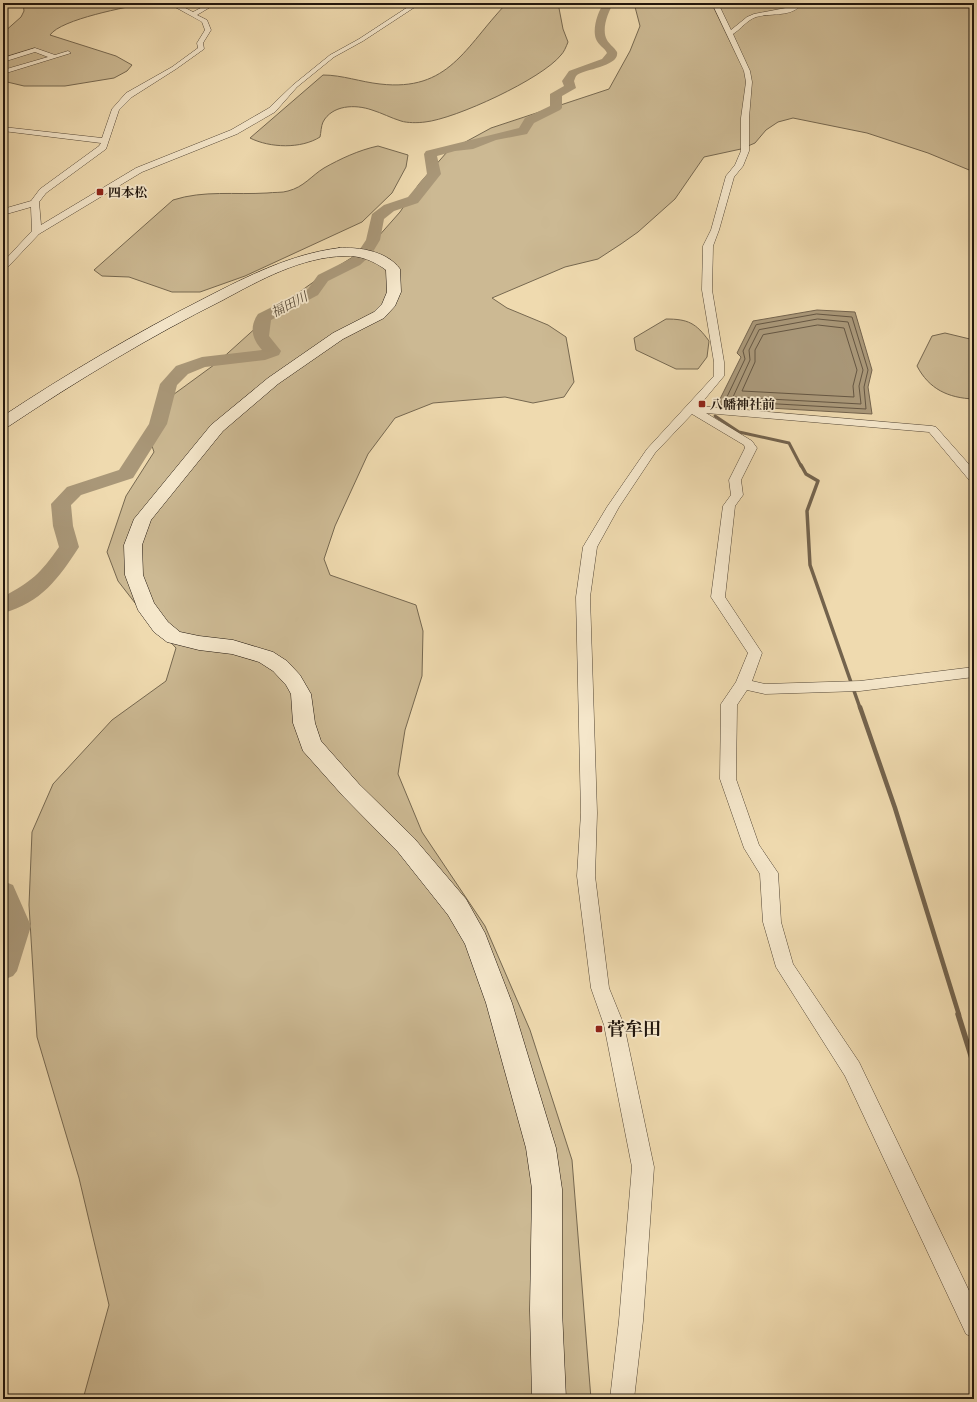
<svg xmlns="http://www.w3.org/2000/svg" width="977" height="1402" font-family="Alegreya,'Noto Serif JP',serif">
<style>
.green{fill:#ccb993;stroke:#766850}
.water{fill:#a99778;stroke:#73634d}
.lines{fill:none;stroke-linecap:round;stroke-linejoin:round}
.shore{stroke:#655642;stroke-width:1}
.stream-far3{stroke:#73634d;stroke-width:3}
.stream-far2{stroke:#73634d;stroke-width:3.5}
.stream-far1{stroke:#73634d;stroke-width:4.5}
.stream{stroke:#73634d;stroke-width:5.5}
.river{fill:#a99778;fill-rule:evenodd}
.street-casing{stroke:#544736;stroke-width:1}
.secondary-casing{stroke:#21160d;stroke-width:1}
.street{fill:#f5e7cb;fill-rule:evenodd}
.secondary{fill:#f5e7cb;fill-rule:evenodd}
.poi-dot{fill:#8f2418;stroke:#f5e7cb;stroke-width:1.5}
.labels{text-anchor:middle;stroke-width:3.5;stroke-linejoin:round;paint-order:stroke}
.far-poi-label{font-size:13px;font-weight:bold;fill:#21160d;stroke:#f5e7cb;text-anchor:start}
.far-water-label{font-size:13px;font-style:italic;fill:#574a38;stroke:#f5e7cb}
.near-poi-label{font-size:18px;font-weight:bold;fill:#21160d;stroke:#f5e7cb;text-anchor:start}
</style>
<rect width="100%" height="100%" fill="#efdaaf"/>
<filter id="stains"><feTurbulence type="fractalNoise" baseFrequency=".005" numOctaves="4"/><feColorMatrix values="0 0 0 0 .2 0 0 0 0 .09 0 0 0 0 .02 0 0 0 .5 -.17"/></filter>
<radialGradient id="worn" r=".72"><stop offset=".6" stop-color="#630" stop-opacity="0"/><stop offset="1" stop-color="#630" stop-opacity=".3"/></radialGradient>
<path class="green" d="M 23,3 L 148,3 C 127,7 61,19 50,35 L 116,56 L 132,65 L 127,71 L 114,78 L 65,86 L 24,86 L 3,81 L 3,33 L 21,17 L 24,11 Z
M 503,3 L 558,3 L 563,29 L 568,42 C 566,47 564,52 561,55 C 542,79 455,119 425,122 C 418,123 407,123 401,121 C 391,118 382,113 372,110 C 355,104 332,105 323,122 C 321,126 321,133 320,137 C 301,149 270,148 250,138 L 323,75 C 342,75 361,82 380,84 C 449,92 465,47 506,4 Z
M 634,3 L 974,3 L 974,172 L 928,153 L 867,133 L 793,118 L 778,122 L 766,130 L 755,143 L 741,149 L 704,157 L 675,199 L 638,232 L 621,244 L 598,259 L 565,267 L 492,298 L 507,308 L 548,325 L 566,337 L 574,382 L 564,397 L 533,403 L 505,397 L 433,403 L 395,418 L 368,454 L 335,526 L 324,559 L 330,575 L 416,605 L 423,631 L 422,676 L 405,730 L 398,774 L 422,832 L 485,926 L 530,1030 L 572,1160 L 591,1399 L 83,1399 L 109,1305 L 79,1178 L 37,1037 L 29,905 L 32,832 L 53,784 L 112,720 L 166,681 L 176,648 L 142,612 L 118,581 L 107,552 L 126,496 L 154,452 L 148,434 L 166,400 L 218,362 L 280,306 L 319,278 L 369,247 L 400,212 L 419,184 L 447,152 L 491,128 L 609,89 L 630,51 L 640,26 Z
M 378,146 L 408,155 L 406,167 L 392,193 L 362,222 L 245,276 L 200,292 L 172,292 L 129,277 L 102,276 L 94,270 L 173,200 C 204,190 235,195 267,193 C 274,192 282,193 288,191 C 304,187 311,176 324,168 C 340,159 359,150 378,146 Z
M 666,319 C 688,319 696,323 709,341 L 707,357 L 698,369 L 676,369 L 636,350 L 634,338 Z
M 945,333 L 974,340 L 974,399 C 948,398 929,389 917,366 L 932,336 Z"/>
<path class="water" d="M 817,310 L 855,312 L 872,370 L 868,387 L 872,414 L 717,405 L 741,357 L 737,353 L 753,321 Z"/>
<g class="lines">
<path class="shore" d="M 817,314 L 852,317 L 868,370 L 864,387 L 866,409 L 725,401 L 745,359 L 743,351 L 756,325 Z
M 818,319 L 848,322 L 863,370 L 859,386 L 861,404 L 733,397 L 750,360 L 749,350 L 759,330 Z
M 818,325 L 844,328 L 857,370 L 853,386 L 854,397 L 742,391 L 755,362 L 755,350 L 763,335 Z"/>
<path class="stream-far3" d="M 719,407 L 726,404
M 715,416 L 739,432 L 789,443 L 801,466"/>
<path class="stream-far2" d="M 801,465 L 806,474 L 818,481 L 807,511 L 810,565 L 860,708"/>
<path class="stream-far1" d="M 860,707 L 895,808 L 959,1015"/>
<path class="stream" d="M 958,1014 L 974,1065"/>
<path class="river" d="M 604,3 L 614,3 C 608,11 601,30 607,40 C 609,44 614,47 617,52 C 620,66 585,69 577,75 C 575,77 575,79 574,81 L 576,88 L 562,96 L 562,108 L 560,110 L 534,123 L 527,134 L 496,140 L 473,149 L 455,151 L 437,156 L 441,174 L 418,203 L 394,211 L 384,219 L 380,240 L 371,255 L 360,265 L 328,281 L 318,295 L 271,320 L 269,336 L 281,351 L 279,355 L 265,360 L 205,367 L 188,374 L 177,385 L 167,424 L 133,478 L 81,495 L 71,505 L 73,526 L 79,547 C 59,578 41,603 3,613 L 3,597 C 32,581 40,574 59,547 L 53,526 L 51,504 L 67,487 L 119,470 L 149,424 L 160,384 L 176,366 L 202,357 L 262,350 C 252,339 249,327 258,314 L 308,289 L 318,275 L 350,259 L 360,249 L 366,240 L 372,214 L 384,205 L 408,197 L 427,174 L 424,154 L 426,151 L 519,128 L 525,118 L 550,106 L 550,94 L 564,86 L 562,81 L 569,71 L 602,59 L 607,53 C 605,48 598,45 596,39 C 592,29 598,11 604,3 Z
M 3,881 L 13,885 L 31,926 L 17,971 L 13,976 L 3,980 Z"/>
<defs>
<path id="street" d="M 168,3 L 176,3 L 193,12 L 210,3 L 217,3 L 197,15 L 207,20 L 211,30 L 203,43 L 204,49 L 176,69 L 132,97 L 119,110 L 106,149 L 46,193 L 39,202 L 41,225 L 136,168 L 231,130 L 269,108 L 293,85 L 330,55 L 359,39 L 414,3 L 421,3 L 363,41 L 334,57 L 297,87 L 275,112 L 237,134 L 142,172 L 39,234 L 6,269 L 3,270 L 3,262 L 32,231 L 31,207 L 3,215 L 3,209 L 31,201 L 40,189 L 99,146 L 101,143 L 3,131 L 3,127 L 102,138 L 112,109 L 126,93 L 172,67 L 198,48 L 197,43 L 205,30 L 202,22 Z
M 712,3 L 718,3 L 731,30 L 747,17 L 754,14 L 791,7 L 793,3 L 799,3 L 799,7 C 789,17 768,13 756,17 C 747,20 741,29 733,34 L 750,71 L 752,82 L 749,118 L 749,151 L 743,166 L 734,177 L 719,230 L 713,246 L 712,290 L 724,362 L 724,376 L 699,406 L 932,426 L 936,427 L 974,470 L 974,482 L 970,481 L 929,432 L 706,413 L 752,441 L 757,448 L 741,480 L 743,495 L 735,506 L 725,597 L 762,653 L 752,681 L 765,684 L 860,681 L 974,667 L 974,677 L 860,691 L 765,694 L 747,690 L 737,705 L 736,779 L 759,845 L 778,873 L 781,922 L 793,964 L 859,1062 L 974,1301 L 974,1338 L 966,1334 L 845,1076 L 776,967 L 763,922 L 760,874 L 744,848 L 720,779 L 721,704 L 736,682 L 748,653 L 711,597 L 723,506 L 731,495 L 729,480 L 745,448 L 744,445 L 692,414 L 655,453 L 619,507 L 597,547 L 590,597 L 597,813 L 595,876 L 609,988 L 624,1025 L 654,1167 L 643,1321 L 634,1399 L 610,1399 L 619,1321 L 632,1167 L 604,1025 L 591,988 L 577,876 L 581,813 L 576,597 L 583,547 L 607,507 L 647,449 L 714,376 L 714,362 L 702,290 L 703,246 L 711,230 L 726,176 L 735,165 L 741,151 L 741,118 L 746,82 L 744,71 Z
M 35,48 L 55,55 L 68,51 L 71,53 L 3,74 L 3,70 L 48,57 L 35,52 L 3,62 L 3,58 Z"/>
<path id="secondary" d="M 339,248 C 359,247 387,251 400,269 L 401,292 L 395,306 L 384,318 L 343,339 L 278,384 L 223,431 L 151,520 L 142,545 L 143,575 L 154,603 L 168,622 L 180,632 L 199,636 L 233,640 L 273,652 L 287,661 L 300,675 L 311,694 L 315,723 L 321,741 L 359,784 L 414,838 L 466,899 L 485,933 L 512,1003 L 556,1148 L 562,1189 L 562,1310 L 566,1399 L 532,1399 L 530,1310 L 532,1189 L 526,1148 L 486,1003 L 465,944 L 448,915 L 398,852 L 343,796 L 303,751 L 293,723 L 291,694 L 286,685 L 273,671 L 259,662 L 232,654 L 199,650 L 167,642 L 154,632 L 138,610 L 125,575 L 124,545 L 134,519 L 211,425 L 268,378 L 333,333 L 374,312 L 382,304 L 387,292 L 386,270 C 374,261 360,255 345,256 C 301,257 260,280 223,300 C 149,337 78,380 9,426 L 3,428 L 3,416 C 68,373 136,333 205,298 C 248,276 291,254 339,248 Z"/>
</defs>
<use href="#street" class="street-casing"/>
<use href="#secondary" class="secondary-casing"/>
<use href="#street" class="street"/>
<use href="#secondary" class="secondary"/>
</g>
<g class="poi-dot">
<rect x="96" y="188" width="8" height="8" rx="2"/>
<rect x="698" y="400" width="8" height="8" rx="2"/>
<rect x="595" y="1025" width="8" height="8" rx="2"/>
</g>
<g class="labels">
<g class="far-poi-label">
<text x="108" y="197">四本松</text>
<text x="710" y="409">八幡神社前</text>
</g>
<g class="far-water-label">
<text transform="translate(289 304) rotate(-27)" y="5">福田川</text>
</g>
<g class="near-poi-label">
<text x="607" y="1035">菅牟田</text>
</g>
</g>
<rect width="977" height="1402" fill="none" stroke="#efdaaf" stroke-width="16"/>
<rect x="4" y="4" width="969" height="1394" fill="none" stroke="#21160d" stroke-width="2"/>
<rect x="8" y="8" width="961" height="1386" fill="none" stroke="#21160d"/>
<rect width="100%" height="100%" filter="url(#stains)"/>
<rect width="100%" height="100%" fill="url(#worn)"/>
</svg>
